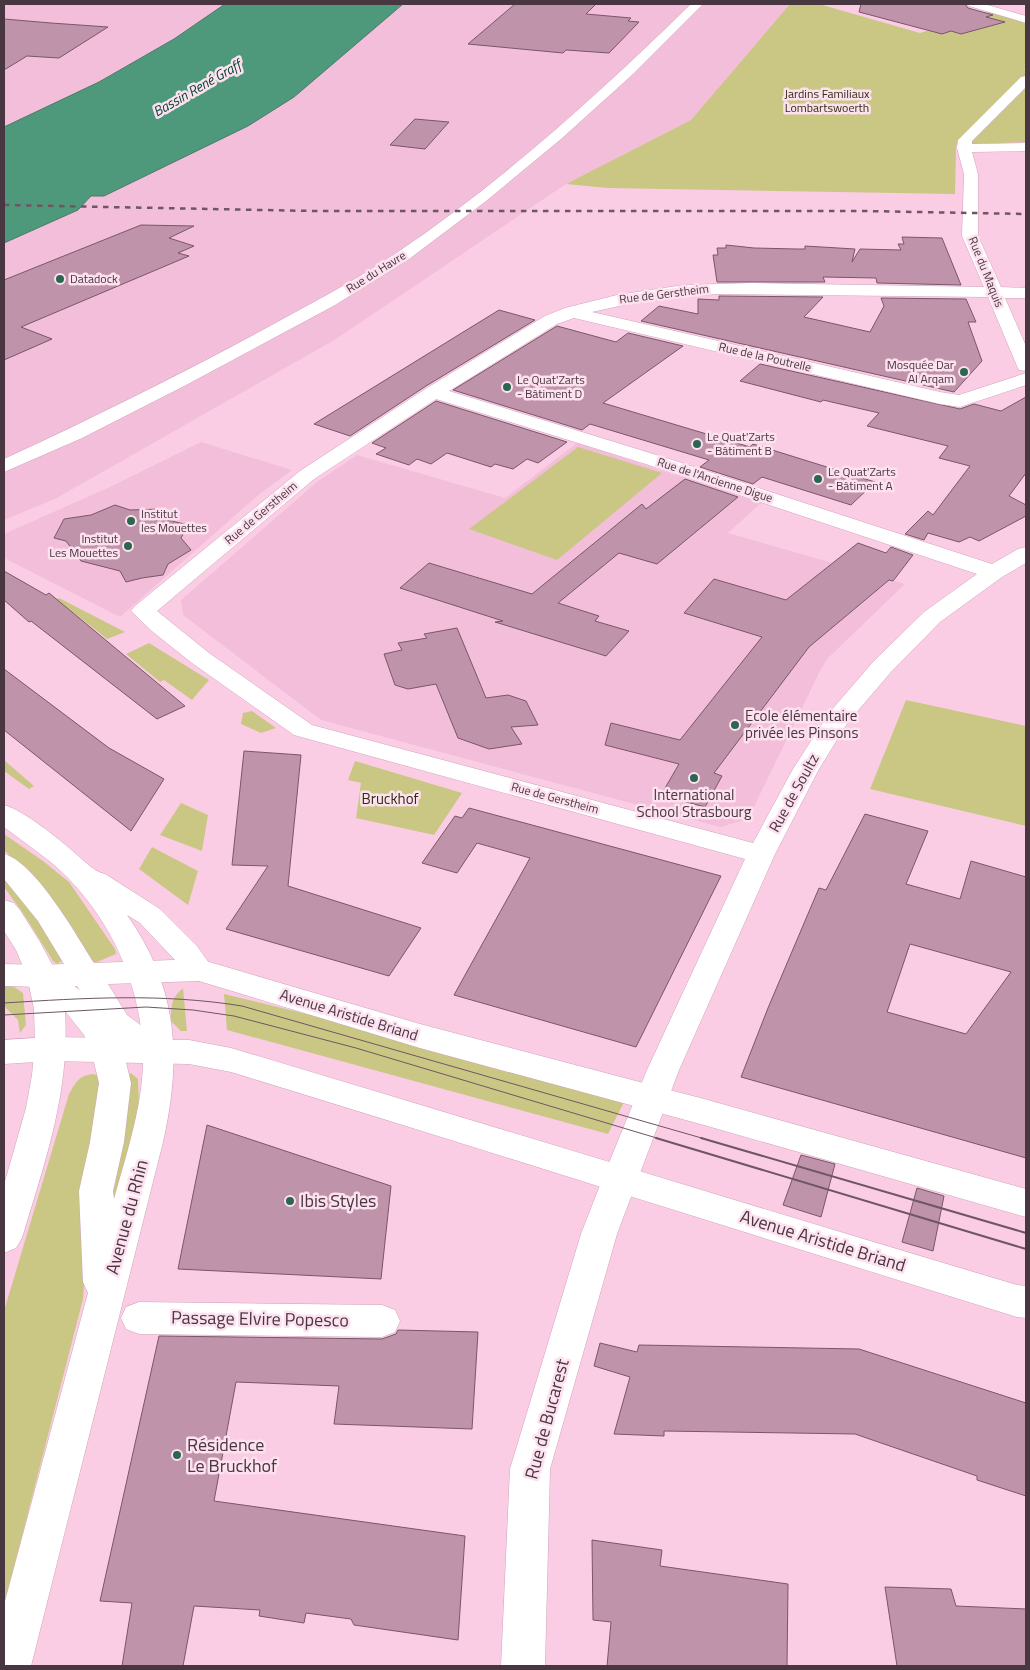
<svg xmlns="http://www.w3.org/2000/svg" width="1030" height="1670" font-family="'Titillium Web',sans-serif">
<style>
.built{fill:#f2bed9}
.green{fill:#cac784}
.water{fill:#4e987b;stroke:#4c7b69}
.building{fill:#bf94aa;stroke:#7c556a;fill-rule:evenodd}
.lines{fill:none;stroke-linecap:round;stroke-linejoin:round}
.street-casing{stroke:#d0a4bb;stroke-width:1}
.secondary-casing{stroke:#d0a4bb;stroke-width:1}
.primary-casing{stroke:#d0a4bb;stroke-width:1}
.street{fill:#fff;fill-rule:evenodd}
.secondary{fill:#fff;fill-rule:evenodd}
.primary{fill:#fff;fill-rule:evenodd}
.tram-far1{stroke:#6e5663;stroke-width:1}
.tram{stroke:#6e5663;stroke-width:2}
.rail{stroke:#6e5663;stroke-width:2.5;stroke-dasharray:5.5 5.5;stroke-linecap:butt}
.poi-dot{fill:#2b6650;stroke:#fde1ef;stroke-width:2}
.labels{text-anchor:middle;stroke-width:5;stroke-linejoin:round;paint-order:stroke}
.far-park-label{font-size:12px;fill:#2f2d0f;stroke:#fde1ef}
.far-street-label{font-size:12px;fill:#483640;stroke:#fde1ef}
.far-poi-label{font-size:12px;fill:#483640;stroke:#fde1ef;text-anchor:start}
.far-water-label{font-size:14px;font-style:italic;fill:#054633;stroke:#fde1ef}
.poi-label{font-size:15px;fill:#483640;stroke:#fde1ef;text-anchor:start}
.street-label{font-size:15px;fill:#483640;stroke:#fde1ef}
.park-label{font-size:15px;fill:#2f2d0f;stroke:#fde1ef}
.near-poi-label{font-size:18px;fill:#483640;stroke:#fde1ef;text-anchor:start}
.near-street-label{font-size:18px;fill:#483640;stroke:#fde1ef}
</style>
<rect width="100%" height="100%" fill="#fbcde5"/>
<path class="built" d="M 4,4 L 790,4 L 691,120 L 566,184 L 336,339 L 55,499 L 4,520 Z
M 201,442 L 292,470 L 257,496 L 120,617 L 4,558 L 4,534 L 110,487 Z
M 577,443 L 761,503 L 728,533 L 905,584 L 827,659 L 819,673 L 748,819 L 720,827 L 321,720 L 183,615 L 181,600 L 317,482 L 357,455 L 505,498 Z"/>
<path class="green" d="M 790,4 L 819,4 L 920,33 L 989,12 L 1026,23 L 1026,67 L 1024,70 L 1026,70 L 1026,142 L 956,145 L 955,194 L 607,188 L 566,184 L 691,120 Z
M 578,447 L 662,473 L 557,560 L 469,529 Z
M 59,598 L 125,632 L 107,639 L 56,599 Z
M 149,643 L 209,680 L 192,700 L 164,680 L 160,682 L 126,654 Z
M 906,700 L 1026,726 L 1026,826 L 870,789 Z
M 252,711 L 276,728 L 261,733 L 241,724 L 243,713 Z
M 4,760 L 34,786 L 29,789 L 4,771 Z
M 355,761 L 462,793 L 434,835 L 356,818 L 361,783 L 348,780 Z
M 181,803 L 208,815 L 202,851 L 160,835 Z
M 4,834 L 43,861 L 69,882 L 115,949 L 116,954 L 97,962 L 90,962 L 33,879 L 4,850 Z
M 152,847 L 198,871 L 188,905 L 139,869 Z
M 4,876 L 32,910 L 63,960 L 57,964 L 53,961 L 23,913 L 4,887 Z
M 4,982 L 7,982 L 23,993 L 26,1025 L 20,1033 L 18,1020 L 4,1006 Z
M 183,988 L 187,1031 L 181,1031 L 171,1021 C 171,1007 171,998 183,988 Z
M 224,994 L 629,1092 L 608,1134 L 227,1030 Z
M 131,1073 L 138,1079 L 139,1106 L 113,1211 L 106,1210 L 127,1076 Z
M 94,1074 L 100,1077 L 83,1299 L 4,1606 L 4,1311 L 69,1094 C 76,1082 79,1075 94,1074 Z"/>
<path class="water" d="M 225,4 L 403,4 L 294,97 L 248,126 L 104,196 L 91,196 L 78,210 L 4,243 L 4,127 L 99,82 L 174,39 Z"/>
<path class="building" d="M 515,4 L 596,4 L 586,14 L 631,18 L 628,21 L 639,22 L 609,53 L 566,50 L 563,53 L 468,44 Z
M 861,4 L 965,4 L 968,8 L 993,15 L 986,17 L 1005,22 L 961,34 L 951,31 L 942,34 L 859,12 Z
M 4,19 L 51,23 L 108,27 L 59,58 L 27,56 L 4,70 Z
M 415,119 L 449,122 L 425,149 L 390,145 Z
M 141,225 L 194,226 L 169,238 L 194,246 L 178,253 L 189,256 L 21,327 L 52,339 L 4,360 L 4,280 Z
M 902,237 L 942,238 L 961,285 L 877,283 L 876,278 L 823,277 L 825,282 L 717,282 L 713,255 L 718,255 L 717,248 L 726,248 L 726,245 L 754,248 L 797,249 L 805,249 L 805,246 L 855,249 L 852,262 L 860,249 L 901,250 L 898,244 L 904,244 Z
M 719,296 L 823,297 L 804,317 L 870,332 L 884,306 L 881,298 L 966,299 L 976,322 L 968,322 L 982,361 L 954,392 L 641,321 L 659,306 L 698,314 L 698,299 L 719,300 Z
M 499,310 L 535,320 L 426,386 L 350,436 L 314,424 Z
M 557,326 L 616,342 L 628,333 L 683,346 L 603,403 L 750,447 L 753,444 L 875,482 L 851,505 L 762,477 L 753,484 L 700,467 L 709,460 L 590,424 L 582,430 L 453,390 Z
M 760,364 L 960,409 L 974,404 L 1001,411 L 1026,397 L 1026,473 L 1009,496 L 1026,505 L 1026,516 L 979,541 L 970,537 L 959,542 L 928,533 L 924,540 L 905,534 L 928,511 L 933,515 L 970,466 L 939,458 L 948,446 L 867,426 L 879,413 L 823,400 L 821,402 L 740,381 Z
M 436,401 L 567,442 L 538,463 L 527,459 L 513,469 L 495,464 L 491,467 L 447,453 L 431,464 L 417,459 L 409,465 L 376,454 L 386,448 L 372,443 Z
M 685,479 L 738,497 L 657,564 L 619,553 L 558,603 L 599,616 L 595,621 L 629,631 L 606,656 L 495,622 L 503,621 L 400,588 L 429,563 L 532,594 L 642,504 L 646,509 Z
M 115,505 L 130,510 L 162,509 L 168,520 L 188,525 L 181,538 L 191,550 L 168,564 L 163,575 L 142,578 L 126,582 L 120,571 L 81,561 L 66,541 L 54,538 L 64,519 L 91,515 Z
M 858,543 L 886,553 L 891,547 L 913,555 L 893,581 L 889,580 L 809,647 L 714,773 L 722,776 L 705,807 L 661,795 L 679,764 L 605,745 L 611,723 L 680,740 L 762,637 L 684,613 L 714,579 L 786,600 Z
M 4,571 L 46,595 L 49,593 L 185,706 L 157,719 L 31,621 L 29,622 L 4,600 Z
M 457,628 L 486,698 L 508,695 L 526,701 L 538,725 L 511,727 L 522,744 L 489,749 L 458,738 L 436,684 L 408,689 L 395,685 L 384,654 L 402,650 L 398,643 L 427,638 L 424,634 Z
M 4,669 L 109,748 L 164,779 L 131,831 L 4,730 Z
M 244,751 L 301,755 L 288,886 L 421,928 L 389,976 L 226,929 L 268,866 L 232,865 Z
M 469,808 L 721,876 L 636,1047 L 454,995 L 530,858 L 477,843 L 457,873 L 422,863 L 455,816 L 462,818 Z
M 865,814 L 928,831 L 906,884 L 960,899 L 971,861 L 1026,877 L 1026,1158 L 741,1077 L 768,1008 L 819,888 L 826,890 ZM 910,944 L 1011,972 L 966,1034 L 887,1012 Z
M 207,1125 L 391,1186 L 381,1279 L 178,1269 Z
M 801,1155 L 835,1164 L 821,1217 L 783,1205 Z
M 917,1188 L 944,1196 L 933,1251 L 902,1242 Z
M 398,1330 L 478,1332 L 472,1429 L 334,1424 L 339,1386 L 236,1382 L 214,1501 L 465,1536 L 458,1640 L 354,1625 L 351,1619 L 306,1613 L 304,1623 L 259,1616 L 260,1610 L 194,1606 L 183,1666 L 122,1666 L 132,1603 L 100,1601 L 159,1336 L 382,1339 L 396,1334 Z
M 600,1343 L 637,1352 L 639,1345 L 859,1349 L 1026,1403 L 1026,1496 L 977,1480 L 977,1476 L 855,1434 L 664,1431 L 664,1436 L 614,1434 L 630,1377 L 594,1366 Z
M 592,1540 L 662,1550 L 660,1566 L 788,1584 L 787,1666 L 607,1666 L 611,1622 L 593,1620 Z
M 885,1587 L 951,1589 L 956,1606 L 1026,1609 L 1026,1666 L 897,1666 Z"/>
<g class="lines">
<defs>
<path id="street" d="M 967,4 L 984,4 L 1026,16 L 1026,23 L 969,6 Z
M 1026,76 L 1026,87 L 972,141 L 972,144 L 1026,143 L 1026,151 L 972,152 L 978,174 L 978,236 L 1001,287 L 1026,288 L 1026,298 L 1005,298 L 1026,346 L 1026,371 L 1019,370 L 1017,366 L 988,297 L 718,294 L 651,299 L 592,312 L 940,392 L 959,395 L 1026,373 L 1026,385 L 960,407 L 940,404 L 574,318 L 557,324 L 449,391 L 663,457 L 992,564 L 1018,549 L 1026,547 L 1026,563 L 1002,577 L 940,622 L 891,672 L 848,722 L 819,769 L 775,854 L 679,1070 L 617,1234 L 550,1469 L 545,1666 L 501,1666 L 510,1469 L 581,1234 L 602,1180 L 647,1070 L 745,859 L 294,735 L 192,663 L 153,632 L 131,611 L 135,606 L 300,471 L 427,388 L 545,316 L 565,308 L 617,295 L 684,285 L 752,283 L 984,287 L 962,236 L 964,174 L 957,148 L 958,140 L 1021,77 ZM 436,399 L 649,465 L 977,574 L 924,612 L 873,662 L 829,713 L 793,769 L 753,843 L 312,725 L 209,653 L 157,611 L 314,479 Z
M 4,964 L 42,965 L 53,968 L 57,976 L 53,984 L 42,987 L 4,986 Z
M 51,1037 L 62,1041 L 67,1049 L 62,1057 L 51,1061 L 4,1064 L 4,1040 Z
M 139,1302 L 382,1305 L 395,1310 L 400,1321 L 395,1332 L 382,1337 L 139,1334 L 126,1329 L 121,1318 L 126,1307 Z"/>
<path id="secondary" d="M 691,4 L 703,4 L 633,74 L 561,139 L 486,201 L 409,259 L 335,305 L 186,385 L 82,438 L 4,472 L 4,459 C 91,419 177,376 261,331 C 306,306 352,283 395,254 C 502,182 599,94 691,4 Z
M 4,854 C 36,863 76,935 94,963 L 199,959 L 420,1024 L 704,1099 L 1026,1189 L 1026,1217 L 704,1125 L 420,1048 L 199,981 L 108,984 L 127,1015 L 154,1035 L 165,1040 L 189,1040 L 231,1048 C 493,1126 755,1207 1017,1285 L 1026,1286 L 1026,1318 L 1017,1317 C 755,1236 493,1152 231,1072 L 189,1064 L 51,1061 L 40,1057 L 35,1049 L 40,1041 L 51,1037 L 115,1038 L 105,1031 L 77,986 L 42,987 L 31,984 L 27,976 L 31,968 L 42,965 L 64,964 L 38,921 L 4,879 Z"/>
<path id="primary" d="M 4,805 C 25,811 60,840 77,855 C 87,863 93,871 105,874 L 160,909 L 197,946 L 214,970 L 210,978 L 199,981 L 188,978 L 175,960 L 140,923 L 127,915 C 178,987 182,1058 163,1142 L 31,1666 L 4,1666 L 4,1605 L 88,1293 L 83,1282 L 79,1191 L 90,1142 L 99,1083 L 91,1050 L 84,1035 L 65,1011 C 70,1093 45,1161 22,1238 L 16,1248 L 4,1253 L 4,1185 L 26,1108 L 32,1075 L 35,1042 L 34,1009 L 27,976 L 16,950 L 4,931 L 4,900 L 14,903 L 20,910 L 40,942 L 55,970 L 94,1002 L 108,1022 L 123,1050 L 131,1083 L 124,1142 L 113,1191 L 114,1199 C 124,1163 136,1126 141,1089 C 151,1013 122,934 69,879 C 50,859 26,844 4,827 Z"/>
</defs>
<use href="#street" class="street-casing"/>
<use href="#secondary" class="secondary-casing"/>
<use href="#primary" class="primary-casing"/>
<use href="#street" class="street"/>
<use href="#secondary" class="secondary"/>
<use href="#primary" class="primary"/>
<path class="tram-far1" d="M 4,1003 C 84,998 162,993 242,1006 L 705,1139
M 4,1015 L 146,1007 L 193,1010 L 234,1016 L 356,1048 L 660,1139"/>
<path class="tram" d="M 656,1138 L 1026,1249
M 701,1138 L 1026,1233"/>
<path class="rail" d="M 4,205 L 314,211 L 864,211 L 1026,214"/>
</g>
<g class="poi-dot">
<circle cx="60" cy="279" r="5"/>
<circle cx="964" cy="372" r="5"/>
<circle cx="507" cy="387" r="5"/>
<circle cx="697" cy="444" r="5"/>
<circle cx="818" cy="479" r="5"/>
<circle cx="131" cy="521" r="5"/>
<circle cx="128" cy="546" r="5"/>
<circle cx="735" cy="725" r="5"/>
<circle cx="694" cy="778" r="5"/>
<circle cx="290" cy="1201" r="5"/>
<circle cx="177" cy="1455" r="5"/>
</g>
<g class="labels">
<g class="far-park-label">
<text x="827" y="98">Jardins Familiaux<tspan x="827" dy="14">Lombartswoerth</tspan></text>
</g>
<g class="far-street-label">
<text transform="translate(376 272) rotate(-32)" y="4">Rue du Havre</text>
<text transform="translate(986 272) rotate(68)" y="4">Rue du Maquis</text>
<text transform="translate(664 294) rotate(-7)" y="4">Rue de Gerstheim</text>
<text transform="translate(765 357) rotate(13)" y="4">Rue de la Poutrelle</text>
<text transform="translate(715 480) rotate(18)" y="4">Rue de l'Ancienne Digue</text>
<text transform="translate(261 513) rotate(-40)" y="4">Rue de Gerstheim</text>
<text transform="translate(555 798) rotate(15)" y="4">Rue de Gerstheim</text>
</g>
<g class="far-poi-label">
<text x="70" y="283">Datadock</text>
<text x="954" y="369" text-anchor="end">Mosquée Dar<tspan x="954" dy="14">Al Arqam</tspan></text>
<text x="517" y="384">Le Quat'Zarts<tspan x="517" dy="14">- Bâtiment D</tspan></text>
<text x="707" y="441">Le Quat'Zarts<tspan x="707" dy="14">- Bâtiment B</tspan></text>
<text x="828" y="476">Le Quat'Zarts<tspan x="828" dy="14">- Bâtiment A</tspan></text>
<text x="141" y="518">Institut<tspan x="141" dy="14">les Mouettes</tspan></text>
<text x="118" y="543" text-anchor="end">Institut<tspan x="118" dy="14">Les Mouettes</tspan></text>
</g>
<g class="far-water-label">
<text transform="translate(197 88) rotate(-30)" y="5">Bassin René Graff</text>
</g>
<g class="poi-label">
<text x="745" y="721">Ecole élémentaire<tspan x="745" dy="17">privée les Pinsons</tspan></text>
<text x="694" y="800" text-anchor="middle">International<tspan x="694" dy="17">School Strasbourg</tspan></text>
</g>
<g class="street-label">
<text transform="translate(794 793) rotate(-61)" y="5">Rue de Soultz</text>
<text transform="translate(349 1015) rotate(17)" y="5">Avenue Aristide Briand</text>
</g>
<g class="park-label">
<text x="390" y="804">Bruckhof</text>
</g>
<g class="near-poi-label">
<text x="300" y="1207">Ibis Styles</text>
<text x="187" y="1451">Résidence<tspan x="187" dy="21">Le Bruckhof</tspan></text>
</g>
<g class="near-street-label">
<text transform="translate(127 1217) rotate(-75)" y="6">Avenue du Rhin</text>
<text transform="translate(823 1241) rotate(17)" y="6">Avenue Aristide Briand</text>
<text transform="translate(260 1319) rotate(1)" y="6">Passage Elvire Popesco</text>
<text transform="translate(547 1419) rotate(-75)" y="6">Rue de Bucarest</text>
</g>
</g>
<rect width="1030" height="1670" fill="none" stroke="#483640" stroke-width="10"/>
</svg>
